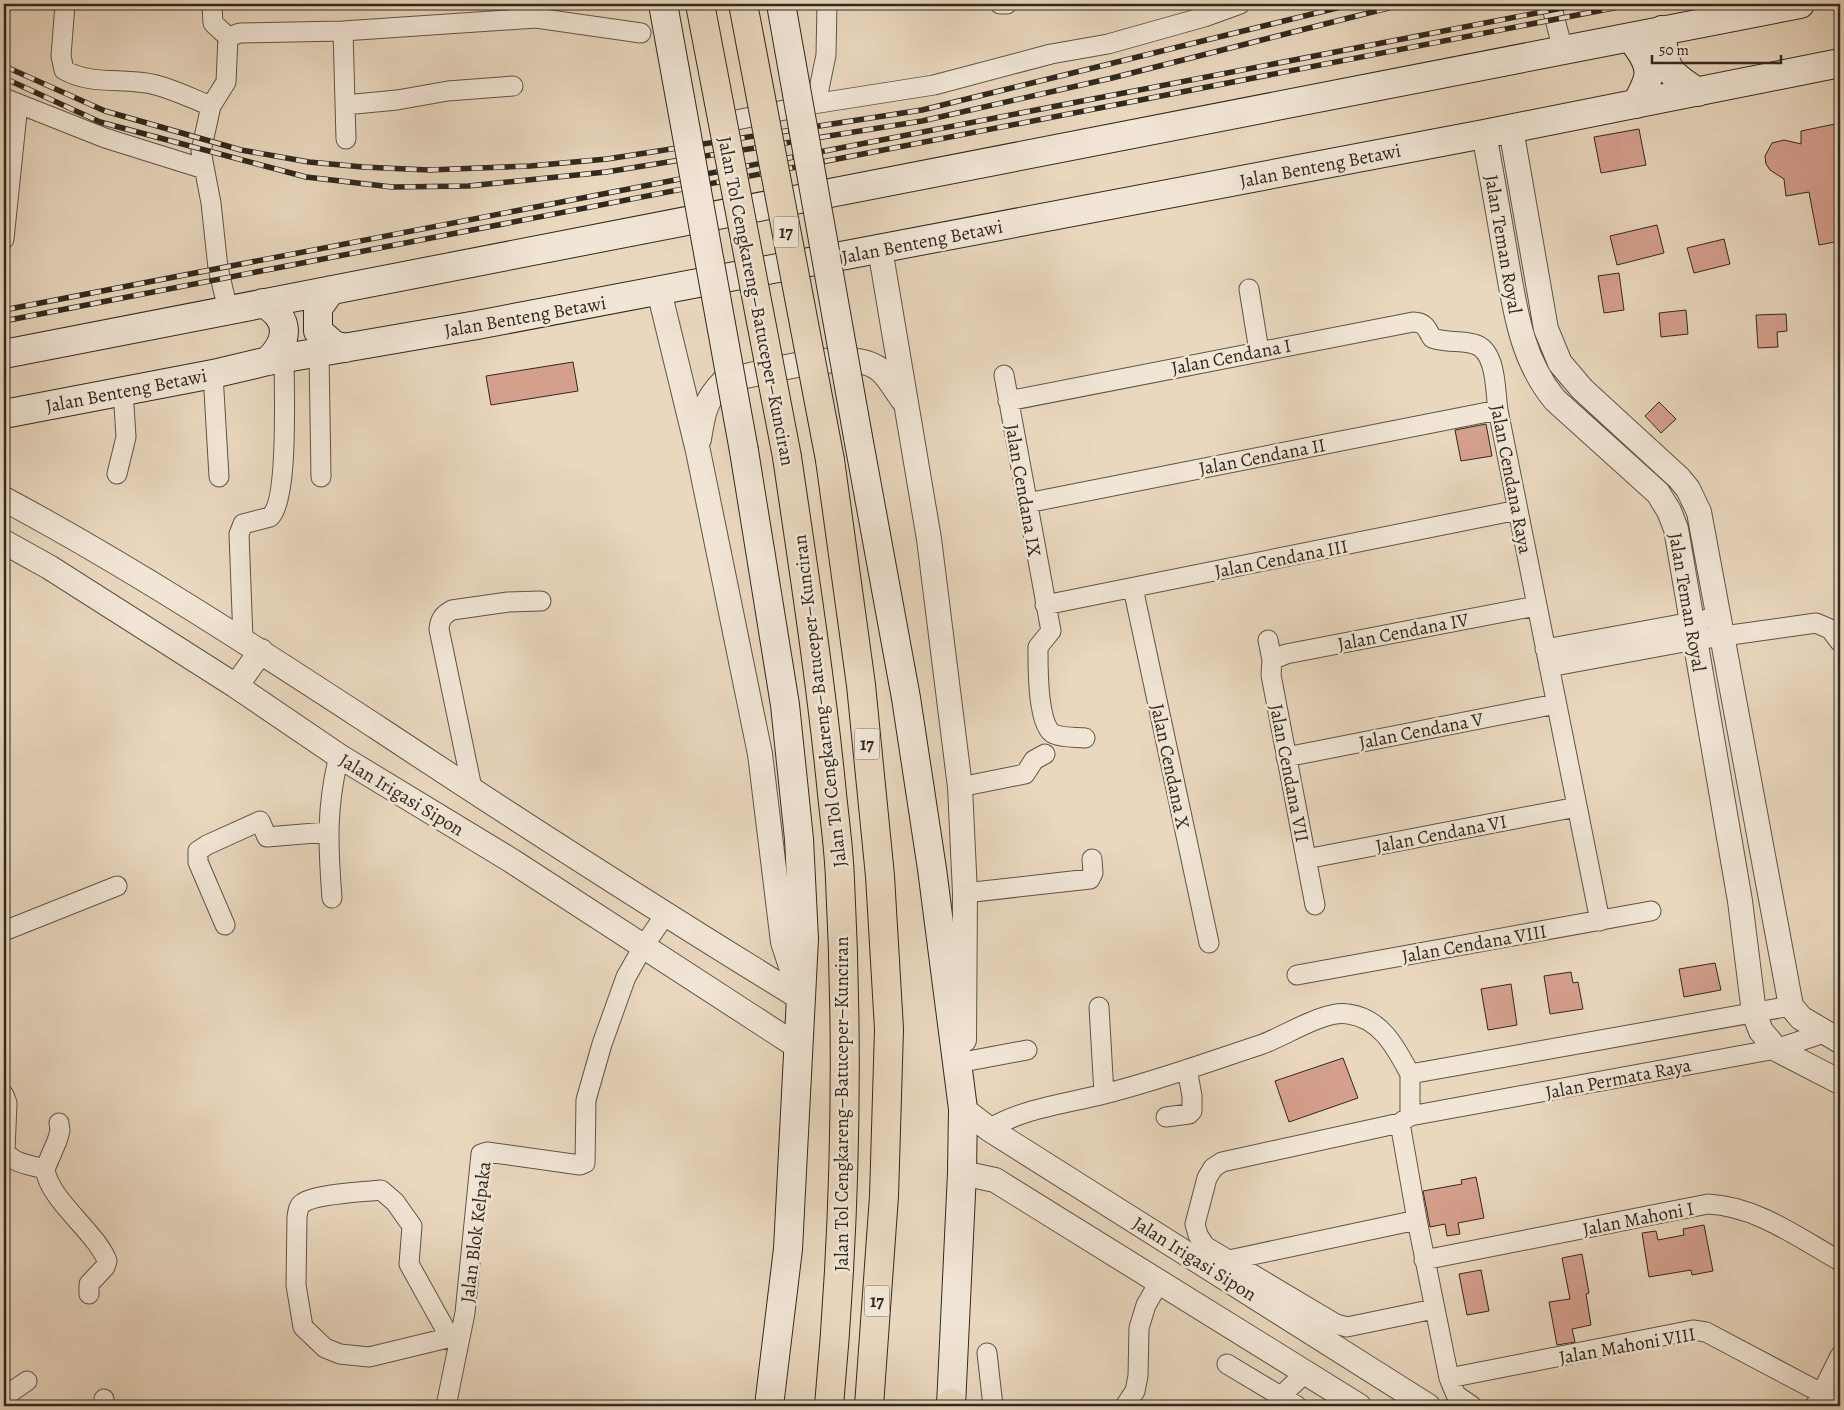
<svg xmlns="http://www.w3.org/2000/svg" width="1844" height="1410" font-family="Alegreya,serif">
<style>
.building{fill:#d59f8d;stroke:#31291f}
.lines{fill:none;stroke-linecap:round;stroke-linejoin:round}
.minor-casing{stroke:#5f5447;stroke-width:21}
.tertiary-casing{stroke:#5f5447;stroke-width:26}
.secondary-casing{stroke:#31291f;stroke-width:30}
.motorway-casing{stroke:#31291f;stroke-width:30}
.minor{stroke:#f1e5d5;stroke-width:19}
.tertiary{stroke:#f1e5d5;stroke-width:24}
.secondary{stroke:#f1e5d5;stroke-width:28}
.motorway{stroke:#e9d7be;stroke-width:28}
.rail-casing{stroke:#31291f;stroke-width:5.5}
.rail{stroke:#f1e5d5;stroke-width:4;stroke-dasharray:11;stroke-linecap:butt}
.secondary-bridge-casing{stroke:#31291f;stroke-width:30;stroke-linecap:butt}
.motorway-bridge-casing{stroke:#31291f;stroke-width:30;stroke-linecap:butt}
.secondary-bridge{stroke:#f1e5d5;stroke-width:28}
.motorway-bridge{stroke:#e9d7be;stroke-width:28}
.labels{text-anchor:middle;stroke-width:5;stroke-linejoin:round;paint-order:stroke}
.shield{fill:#f1e5d5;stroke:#6b6156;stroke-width:1}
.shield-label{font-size:18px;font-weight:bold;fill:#31291f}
.street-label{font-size:19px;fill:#31291f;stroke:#f1e5d5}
</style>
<rect width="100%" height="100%" fill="#e9d7be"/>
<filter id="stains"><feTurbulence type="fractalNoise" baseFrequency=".004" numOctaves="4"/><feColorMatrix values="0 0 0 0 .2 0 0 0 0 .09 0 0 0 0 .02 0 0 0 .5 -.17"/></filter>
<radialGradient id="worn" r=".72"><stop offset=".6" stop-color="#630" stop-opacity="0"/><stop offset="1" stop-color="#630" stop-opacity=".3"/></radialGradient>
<path class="building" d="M 1840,123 L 1840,241 L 1819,245 L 1809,192 L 1786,196 L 1784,179 L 1770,170 L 1766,164 L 1765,156 L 1772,143 L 1784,140 L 1801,144 L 1801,131 Z
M 1639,129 L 1646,165 L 1601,173 L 1594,137 Z
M 1657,225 L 1664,253 L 1617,265 L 1610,236 Z
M 1724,239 L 1730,264 L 1694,273 L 1687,248 Z
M 1619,273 L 1624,310 L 1604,313 L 1598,276 Z
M 1686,310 L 1688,334 L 1661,337 L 1659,313 Z
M 1786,314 L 1787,331 L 1777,332 L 1778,347 L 1758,348 L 1756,315 Z
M 573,362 L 578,391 L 491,405 L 486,376 Z
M 1659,402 L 1676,419 L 1661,433 L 1645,416 Z
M 1486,424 L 1492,456 L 1461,461 L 1455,430 Z
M 1715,963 L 1721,990 L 1684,997 L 1679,969 Z
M 1571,972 L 1573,983 L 1578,982 L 1583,1009 L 1550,1014 L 1544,976 Z
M 1511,984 L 1517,1025 L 1488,1030 L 1481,989 Z
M 1343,1058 L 1358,1098 L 1289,1122 L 1275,1081 Z
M 1476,1177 L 1484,1218 L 1458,1223 L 1460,1234 L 1447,1236 L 1445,1224 L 1430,1227 L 1423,1191 L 1462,1184 L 1461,1180 Z
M 1704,1225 L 1713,1271 L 1692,1275 L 1691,1270 L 1649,1277 L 1642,1233 L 1656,1231 L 1658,1240 L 1684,1235 L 1683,1229 Z
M 1582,1254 L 1589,1293 L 1586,1294 L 1591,1325 L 1572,1329 L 1575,1342 L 1557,1345 L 1549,1302 L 1570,1299 L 1562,1258 Z
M 1481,1270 L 1489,1311 L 1467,1315 L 1459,1274 Z"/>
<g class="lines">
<defs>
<path id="minor" d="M 65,4 L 61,56 L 64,70 C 92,86 126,77 156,85 C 175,90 193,99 211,106
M 212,4 L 213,23 L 228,37
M 1000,4 L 1007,4
M 1551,4 L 1563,50
M 343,31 L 346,139
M 228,37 L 240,33 L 343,31 L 536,18 L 641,33
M 4,98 L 105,138 L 204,169
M 813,104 L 934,85 L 1051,54 L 1108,44 L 1204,17 L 1240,4
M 345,105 L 397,100 L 448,91 L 513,86
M 727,122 L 813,104 L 819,89 L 826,55 L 827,4
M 4,239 L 18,104
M 1249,289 L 1259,351
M 228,310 L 218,268 L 211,203 L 201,151 L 211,106 L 226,82 L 228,37
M 319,353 L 321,477
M 213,374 L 219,477
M 1004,375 L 1051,631 L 1038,647 C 1038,663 1037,728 1054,734 C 1063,738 1076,737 1085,738
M 1008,401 L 1413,322 C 1425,322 1427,329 1432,338 C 1446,343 1460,340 1474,344 C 1497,350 1495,391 1498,410 L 1600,921
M 117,474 L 126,437 L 123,390
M 1027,503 L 1498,410
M 1133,588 L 1209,943
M 1045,605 L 1518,510
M 243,639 L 239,534 L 243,524 L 270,517 C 289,501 284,386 284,358
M 1268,640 L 1272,660 L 1271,675 L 1315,905
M 1545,649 L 1719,617
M 1272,660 L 1286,654 L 1536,606
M 1549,667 L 1695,640 L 1816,623 L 1830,629 L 1840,642
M 1286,757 L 1556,704
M 960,787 L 1025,774 L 1034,760 L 1045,754
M 472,788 L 439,629 C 440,619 443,615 452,610 L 508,602 L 541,601
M 1306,859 L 1577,807
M 965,893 L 1090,879 L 1093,873 L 1092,859
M 332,898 C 328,847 326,807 339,756
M 225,925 L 198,862 L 198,851 L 207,845 L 260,821 L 267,837 L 327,832
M 4,931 L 117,886
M 1297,975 L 1651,911
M 1099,1007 L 1104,1094
M 963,1062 L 1027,1050
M 4,1095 L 7,1103 L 5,1151 C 13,1164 31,1165 45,1169
M 1410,1116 L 1410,1074 L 1791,1006
M 1166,1117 L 1189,1114 L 1192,1111 L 1192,1096 L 1187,1069
M 59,1123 L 60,1131 L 57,1141 L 45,1169 C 49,1200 97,1233 107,1261 L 105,1267 L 89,1284 L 89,1294
M 1400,1123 L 1417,1220 L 1449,1378 L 1456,1395 L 1472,1406
M 989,1129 C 1024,1108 1065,1104 1104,1094 C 1157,1081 1208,1062 1260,1045 C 1284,1037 1323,1010 1348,1014 C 1381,1018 1396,1048 1410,1074
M 1229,1260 L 1417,1220
M 1424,1260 L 1708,1204 C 1756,1206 1799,1238 1840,1261
M 1434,1309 L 1347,1327 L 1336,1324 L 1205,1246 L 1198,1235 L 1195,1224 L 1207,1178 L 1213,1168 L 1222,1162 L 1400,1123 L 1410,1116 L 1776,1049 L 1824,1033
M 449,1336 L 409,1264 L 412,1226 L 395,1202 L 381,1190 C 364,1192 315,1194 303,1203 C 298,1206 298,1211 297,1217 L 296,1285 L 303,1327 L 325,1348 L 340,1354 L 369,1357 L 460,1335
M 987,1353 L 993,1406
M 1227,1364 L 1297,1406
M 1449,1378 L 1693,1330 L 1706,1332 L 1840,1403
M 1281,1396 L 1306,1372
M 4,1397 L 27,1381
M 104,1399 L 105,1406
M 446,1406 L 465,1313 L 481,1154 L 487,1152 L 580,1165 L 585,1163 L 586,1100 L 602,1044 L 626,977 L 643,947 L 665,915
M 1125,1406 L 1135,1391 L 1138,1376 L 1139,1328 L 1146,1305 L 1160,1281
M 1815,1406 L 1840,1356"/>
<path id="tertiary" d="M 1511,129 L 1546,329 L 1560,363 L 1582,389 L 1679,478 L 1688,489 L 1699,512 L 1791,1006 L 1801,1018 L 1840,1041
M 1484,134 C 1492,176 1499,217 1506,258 C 1515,309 1521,359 1555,400 L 1658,493 L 1669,511 L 1676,529 L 1740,901 L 1754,1013 L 1761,1031 L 1776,1049 L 1840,1082
M 880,249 L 929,539 L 960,787 L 965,893 L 964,1040
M 659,291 L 698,451 L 760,754 L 783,942 L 799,991
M 699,439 C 703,413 705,400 724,381 C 760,374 852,345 880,370 C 889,377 896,391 903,400
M 4,499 C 133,568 255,648 378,728 C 517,820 657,910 799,997
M 4,542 L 49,567 L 236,686 L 339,756 L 512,861 L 800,1048
M 236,686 L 261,651
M 963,1096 L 963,1109 L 989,1129 L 1428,1406
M 962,1173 L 995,1180 L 1359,1406"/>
<path id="secondary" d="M 1662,30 C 1663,67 1667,73 1698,92
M 1634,42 C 1654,68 1652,76 1636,104
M 331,290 L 318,308 L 318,331 L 334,345 L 345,348
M 263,303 C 290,318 290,340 268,361
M 4,354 L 1800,4
M 4,414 L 213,374 L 268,361 L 477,325 L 1484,134 L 1840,63
M 858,437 L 906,698 L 932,869 L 963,1109 L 962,1173 L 951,1406
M 744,451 L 785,705 L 799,839 L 804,939 L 788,1249 L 769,1406"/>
<path id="motorway" d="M 787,457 C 803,566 820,675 831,784 C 834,816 839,848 840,880 C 849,1055 845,1232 829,1406
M 830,460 L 861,685 L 880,876 L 889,1029 L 884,1196 L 869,1406
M 951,1406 L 951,1403"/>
</defs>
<use href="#minor" class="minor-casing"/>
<use href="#tertiary" class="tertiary-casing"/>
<use href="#secondary" class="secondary-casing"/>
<use href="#motorway" class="motorway-casing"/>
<use href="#minor" class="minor"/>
<use href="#tertiary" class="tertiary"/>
<use href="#secondary" class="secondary"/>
<use href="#motorway" class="motorway"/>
<defs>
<path id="rail" d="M 4,66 L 105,111 L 241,150 L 309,162 L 363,167 L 429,170 L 530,166 L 607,159 L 922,110 L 1353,4
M 4,78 L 100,122 L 306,177 L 392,187 L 468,186 L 606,172 L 922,121 L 1112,78 L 1404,4
M 4,310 L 1583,4
M 4,321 L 1634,4"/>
</defs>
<use href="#rail" class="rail-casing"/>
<use href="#rail" class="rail"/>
<defs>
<path id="secondary-bridge" d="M 663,4 L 744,451
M 781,4 L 858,437"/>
<path id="motorway-bridge" d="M 700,4 L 787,457
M 743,4 L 830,460"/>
</defs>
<use href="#secondary-bridge" class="secondary-bridge-casing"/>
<use href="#motorway-bridge" class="motorway-bridge-casing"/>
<use href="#secondary-bridge" class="secondary-bridge"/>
<use href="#motorway-bridge" class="motorway-bridge"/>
</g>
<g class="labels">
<g class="shield">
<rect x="773.5" y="216.5" width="25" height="31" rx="4"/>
<rect x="854.5" y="728.5" width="25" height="31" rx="4"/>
<rect x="864.5" y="1285.5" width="25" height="31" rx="4"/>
</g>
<g class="shield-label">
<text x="786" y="238">17</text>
<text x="867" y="750">17</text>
<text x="877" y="1307">17</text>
</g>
<g class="street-label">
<text transform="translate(1320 165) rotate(-11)" y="7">Jalan Benteng Betawi</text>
<text transform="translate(922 241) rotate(-11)" y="7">Jalan Benteng Betawi</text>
<text transform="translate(1504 244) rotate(80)" y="7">Jalan Teman Royal</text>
<text transform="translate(757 301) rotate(79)" y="7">Jalan Tol Cengkareng–Batuceper–Kunciran</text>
<text transform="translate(525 316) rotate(-10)" y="7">Jalan Benteng Betawi</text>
<text transform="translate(1231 356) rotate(-11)" y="7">Jalan Cendana I</text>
<text transform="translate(126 390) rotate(-11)" y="7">Jalan Benteng Betawi</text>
<text transform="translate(1262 456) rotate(-11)" y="7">Jalan Cendana II</text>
<text transform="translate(1512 479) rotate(79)" y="7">Jalan Cendana Raya</text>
<text transform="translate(1024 490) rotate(80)" y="7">Jalan Cendana IX</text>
<text transform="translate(1281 558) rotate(-11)" y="7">Jalan Cendana III</text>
<text transform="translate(1688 602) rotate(80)" y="7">Jalan Teman Royal</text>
<text transform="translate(1403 631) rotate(-11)" y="7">Jalan Cendana IV</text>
<text transform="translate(819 701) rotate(-97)" y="7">Jalan Tol Cengkareng–Batuceper–Kunciran</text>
<text transform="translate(1421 730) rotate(-11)" y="7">Jalan Cendana V</text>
<text transform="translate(1171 766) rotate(78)" y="7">Jalan Cendana X</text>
<text transform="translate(1290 773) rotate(79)" y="7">Jalan Cendana VII</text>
<text transform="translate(402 794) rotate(31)" y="7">Jalan Irigasi Sipon</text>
<text transform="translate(1441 833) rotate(-11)" y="7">Jalan Cendana VI</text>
<text transform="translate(1474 943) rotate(-10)" y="7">Jalan Cendana VIII</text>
<text transform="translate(1618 1078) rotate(-11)" y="7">Jalan Permata Raya</text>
<text transform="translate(841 1104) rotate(-90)" y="7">Jalan Tol Cengkareng–Batuceper–Kunciran</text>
<text transform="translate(1638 1218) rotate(-11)" y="7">Jalan Mahoni I</text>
<text transform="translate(475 1232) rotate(-83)" y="7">Jalan Blok Kelpaka</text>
<text transform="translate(1195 1258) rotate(32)" y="7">Jalan Irigasi Sipon</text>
<text transform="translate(1627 1345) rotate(-10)" y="7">Jalan Mahoni VIII</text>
</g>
</g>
<rect width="1844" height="1410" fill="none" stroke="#e9d7be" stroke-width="20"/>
<rect x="5" y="5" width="1834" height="1400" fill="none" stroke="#31291f" stroke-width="2.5"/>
<rect x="10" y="10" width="1824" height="1390" fill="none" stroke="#31291f"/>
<path d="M1652 55v8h129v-8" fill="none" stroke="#31291f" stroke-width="2.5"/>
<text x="1659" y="55" font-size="15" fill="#31291f" stroke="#f1e5d5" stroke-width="4" paint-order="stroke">50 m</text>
<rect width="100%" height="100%" filter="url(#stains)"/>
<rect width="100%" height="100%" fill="url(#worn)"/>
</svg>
